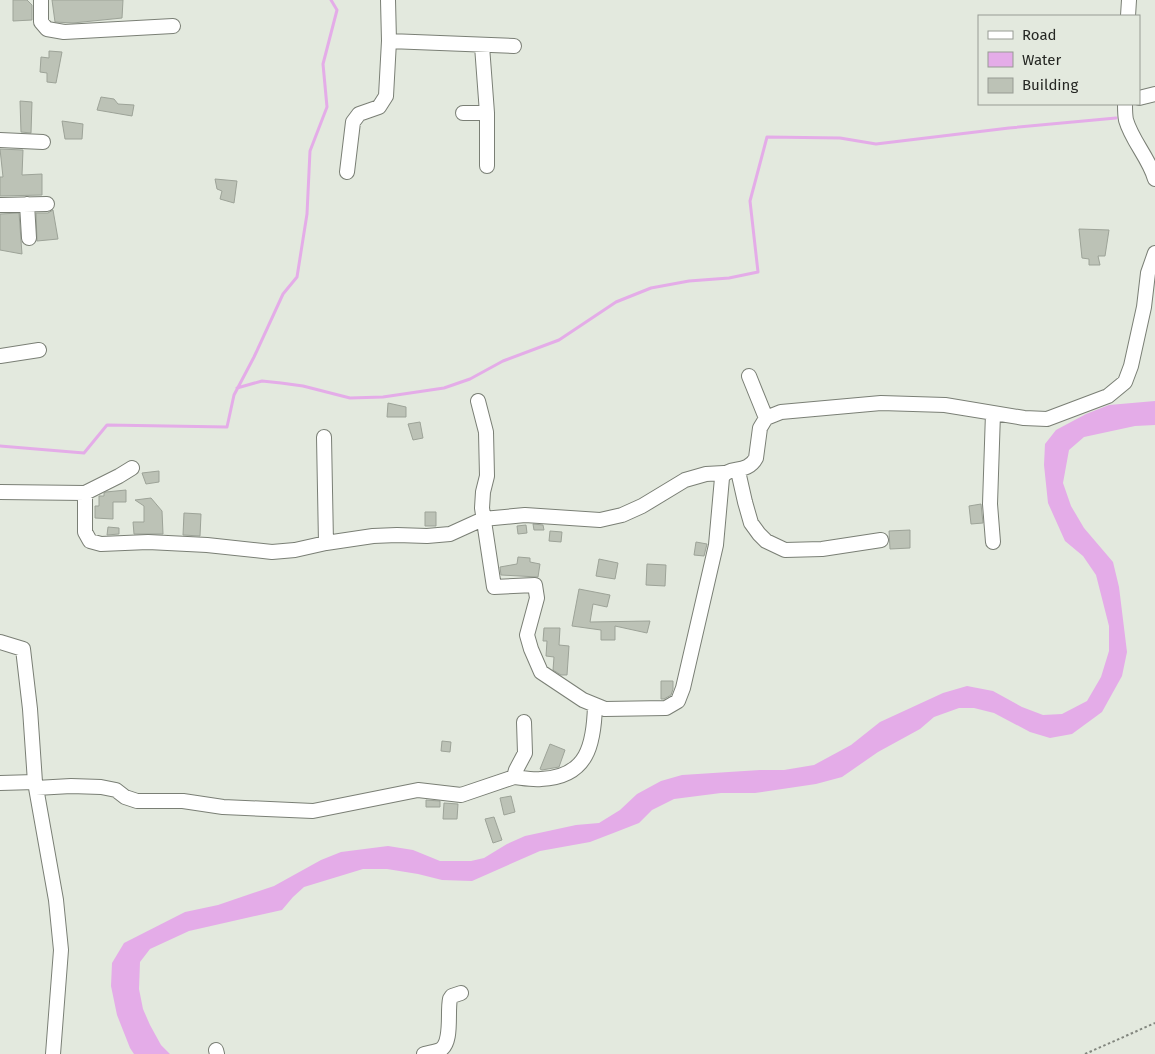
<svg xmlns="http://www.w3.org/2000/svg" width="1155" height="1054" font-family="'Fira Sans',sans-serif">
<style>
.water{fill:#e4ace8}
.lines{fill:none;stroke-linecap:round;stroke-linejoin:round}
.stream{stroke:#e4ace8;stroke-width:3}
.building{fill:#bcc2b6;stroke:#9da398}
.minor-casing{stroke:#7a7f75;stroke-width:16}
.path{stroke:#82867e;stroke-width:2;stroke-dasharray:2.5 2.5;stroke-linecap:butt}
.minor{stroke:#fff;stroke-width:14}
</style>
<rect width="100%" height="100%" fill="#e3e9de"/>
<path class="water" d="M 1155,401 L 1155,425 L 1135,426 L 1084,437 L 1069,450 L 1063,483 L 1071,506 L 1084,528 L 1113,562 L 1119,587 L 1127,652 L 1122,676 L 1102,712 L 1072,734 L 1050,738 L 1030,732 L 994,713 L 974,708 L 959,708 L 934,717 L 920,729 L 878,752 L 842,777 L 816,784 L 755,793 L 721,793 L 674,799 L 652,810 L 639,823 L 616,832 L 590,842 L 540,851 L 472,881 L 442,880 L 418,874 L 387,869 L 363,869 L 304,887 L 293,897 L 282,910 L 189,931 L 150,949 L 140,962 L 139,989 L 143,1009 L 150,1025 L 161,1045 L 170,1054 L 134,1054 L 130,1048 L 117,1015 L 111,986 L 112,963 L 124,943 L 185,912 L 218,905 L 274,886 L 321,860 L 341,852 L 388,846 L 413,850 L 440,861 L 471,861 L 484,858 L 507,844 L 525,836 L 576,825 L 599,823 L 620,810 L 637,794 L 661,781 L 682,775 L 760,770 L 784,770 L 814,765 L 851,745 L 880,722 L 943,693 L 967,686 L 993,691 L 1022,707 L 1043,715 L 1062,714 L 1087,701 L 1101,677 L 1109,651 L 1109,626 L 1096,575 L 1083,556 L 1065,541 L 1048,503 L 1044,465 L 1045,444 L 1056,430 L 1086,414 L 1109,405 Z"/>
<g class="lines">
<path class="stream" d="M 237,388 L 262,381 L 281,383 L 303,386 L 350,398 L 383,397 L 444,388 L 470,379 L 503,361 L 559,340 L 616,302 L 651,288 L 689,281 L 729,278 L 758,272 L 750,201 L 767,137 L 840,138 L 876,144 L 1009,128 L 1116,118
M 0,446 L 84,453 L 107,425 L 227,427 L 234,395 L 254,357 L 283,294 L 297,277 L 307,214 L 310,151 L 327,107 L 323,64 L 337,10 L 331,0"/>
</g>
<path class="building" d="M 13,0 L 27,0 L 32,5 L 32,20 L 13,21 Z
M 52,0 L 123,0 L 122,18 L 73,23 L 55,22 Z
M 49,51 L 62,52 L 56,83 L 47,82 L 47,73 L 40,72 L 41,57 L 49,58 Z
M 101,97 L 114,99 L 118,104 L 134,105 L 132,116 L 97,110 Z
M 20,101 L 32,102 L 31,133 L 21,132 Z
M 62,121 L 83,124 L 82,139 L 65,139 Z
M 0,149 L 23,150 L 22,175 L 42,174 L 42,195 L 0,196 L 0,177 L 3,177 Z
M 215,179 L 237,181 L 234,203 L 220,199 L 222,191 L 217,189 Z
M 53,210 L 58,239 L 37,241 L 36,213 L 48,213 Z
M 19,213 L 22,254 L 0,250 L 0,214 Z
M 1079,229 L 1109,230 L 1105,256 L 1098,256 L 1100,265 L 1089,265 L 1089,259 L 1082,258 Z
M 388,403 L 406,407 L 406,417 L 387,417 Z
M 420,422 L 423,438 L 413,440 L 408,424 Z
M 159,471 L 159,482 L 146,484 L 142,473 Z
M 126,490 L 126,502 L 113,502 L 113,519 L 95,518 L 95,506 L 99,506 L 99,496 L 104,496 L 104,493 L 106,492 Z
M 151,498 L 162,511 L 163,534 L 134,534 L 133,522 L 144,522 L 144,506 L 135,500 Z
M 981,504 L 983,523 L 971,524 L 969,506 Z
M 425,512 L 436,512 L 436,526 L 425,526 Z
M 184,513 L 201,514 L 200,536 L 183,535 Z
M 533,524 L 543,525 L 544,530 L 534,530 Z
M 526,525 L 527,533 L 518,534 L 517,526 Z
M 108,527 L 119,528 L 119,534 L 107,535 Z
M 910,530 L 910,548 L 890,549 L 889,531 Z
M 550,531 L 562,532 L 561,542 L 549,541 Z
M 696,542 L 707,544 L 704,556 L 694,555 Z
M 518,557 L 530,558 L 530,562 L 540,564 L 538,577 L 501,575 L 500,567 L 517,564 Z
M 599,559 L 618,563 L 615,579 L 596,576 Z
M 647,564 L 666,565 L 665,586 L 646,585 Z
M 579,589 L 610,595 L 607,607 L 593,604 L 590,622 L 650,621 L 647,633 L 615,626 L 615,640 L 601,640 L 601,630 L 572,626 Z
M 544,628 L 560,628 L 559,645 L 569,646 L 567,675 L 561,675 L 553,670 L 554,657 L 546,656 L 547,641 L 543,641 Z
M 661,681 L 673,681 L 673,689 L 671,695 L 664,699 L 661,699 Z
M 442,741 L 451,742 L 450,752 L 441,751 Z
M 550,744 L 565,750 L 559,767 L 542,770 L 540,769 Z
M 511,796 L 515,812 L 504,815 L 500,798 Z
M 426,800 L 440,801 L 440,807 L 426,807 Z
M 444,803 L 458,804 L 457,819 L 443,819 Z
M 494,817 L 502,840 L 493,843 L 485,819 Z"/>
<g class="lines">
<defs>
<path id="minor" d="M 41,0 L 41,22 L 47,29 L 64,32 L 173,26
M 388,0 L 389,41
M 1128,16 L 1129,0
M 482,46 L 487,113 L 487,166
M 1139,98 L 1155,94
M 1125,104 C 1125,109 1125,115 1126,120 C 1132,141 1149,158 1155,179
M 463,113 L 487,113
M 0,140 L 43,142
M 347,172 L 353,122 L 359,114 L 379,107 L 386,96 L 389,41 L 514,46
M 27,204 L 29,238
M 0,205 L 47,204
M 0,356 L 39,350
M 749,376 L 766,418
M 478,401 L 486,432 L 487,476 L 483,492 L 482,508 L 494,587 L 535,585 L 537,598 L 527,635 L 531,649 L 541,672 L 583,700 L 605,709 L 666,708 L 678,701 L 683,688 L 716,545 L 722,478 C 728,465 747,475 756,458 L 760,428 L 766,418 L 781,412 L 881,403 L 945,405 L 1024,418 L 1047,419 L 1108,396 L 1125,382 L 1131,366 L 1144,307 L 1148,273 L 1155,253
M 993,413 L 990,504 L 993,542
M 324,437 L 326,543
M 738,471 L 745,502 L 751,523 L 759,534 L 766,541 L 785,550 L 822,549 L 881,540
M 0,492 L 85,493 L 85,532 L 90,541 L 101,544 L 148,542 L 207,545 L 272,552 L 295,550 L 326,543 L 373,536 L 397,535 L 427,536 L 450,534 L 483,519 L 525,515 L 600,520 L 622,515 L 642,506 L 685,480 L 706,474 L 724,473
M 85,493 L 119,476 L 132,468
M 0,642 L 23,649 L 30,709 L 35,782 L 56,900 L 61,950 L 53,1054
M 514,777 C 523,778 533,780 541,779 C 588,777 594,744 595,705
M 0,783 L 35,782
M 36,788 L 71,786 L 101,787 L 116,790 L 125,797 L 137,801 L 183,801 L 223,807 L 313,811 L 418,790 L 461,795 L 514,777 L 516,770 L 525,753 L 524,722
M 216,1050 L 217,1054
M 424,1054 C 429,1053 435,1052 440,1050 C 453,1043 447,1012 450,999 L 452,996 L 461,993"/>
</defs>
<use href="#minor" class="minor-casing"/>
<path class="path" d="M 1085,1054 L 1155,1023"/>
<use href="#minor" class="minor"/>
</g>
<rect x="978" y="15" width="162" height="90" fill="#e3e9de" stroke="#979b93"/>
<rect x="988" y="31" width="25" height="8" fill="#ffffff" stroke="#979b93"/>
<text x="1022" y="40" font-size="15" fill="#252723">Road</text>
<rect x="988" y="52" width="25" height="15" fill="#e4ace8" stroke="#979b93"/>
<text x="1022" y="65" font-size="15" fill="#252723">Water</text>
<rect x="988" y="78" width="25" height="15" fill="#bcc2b6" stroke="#979b93"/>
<text x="1022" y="90" font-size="15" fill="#252723">Building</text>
</svg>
